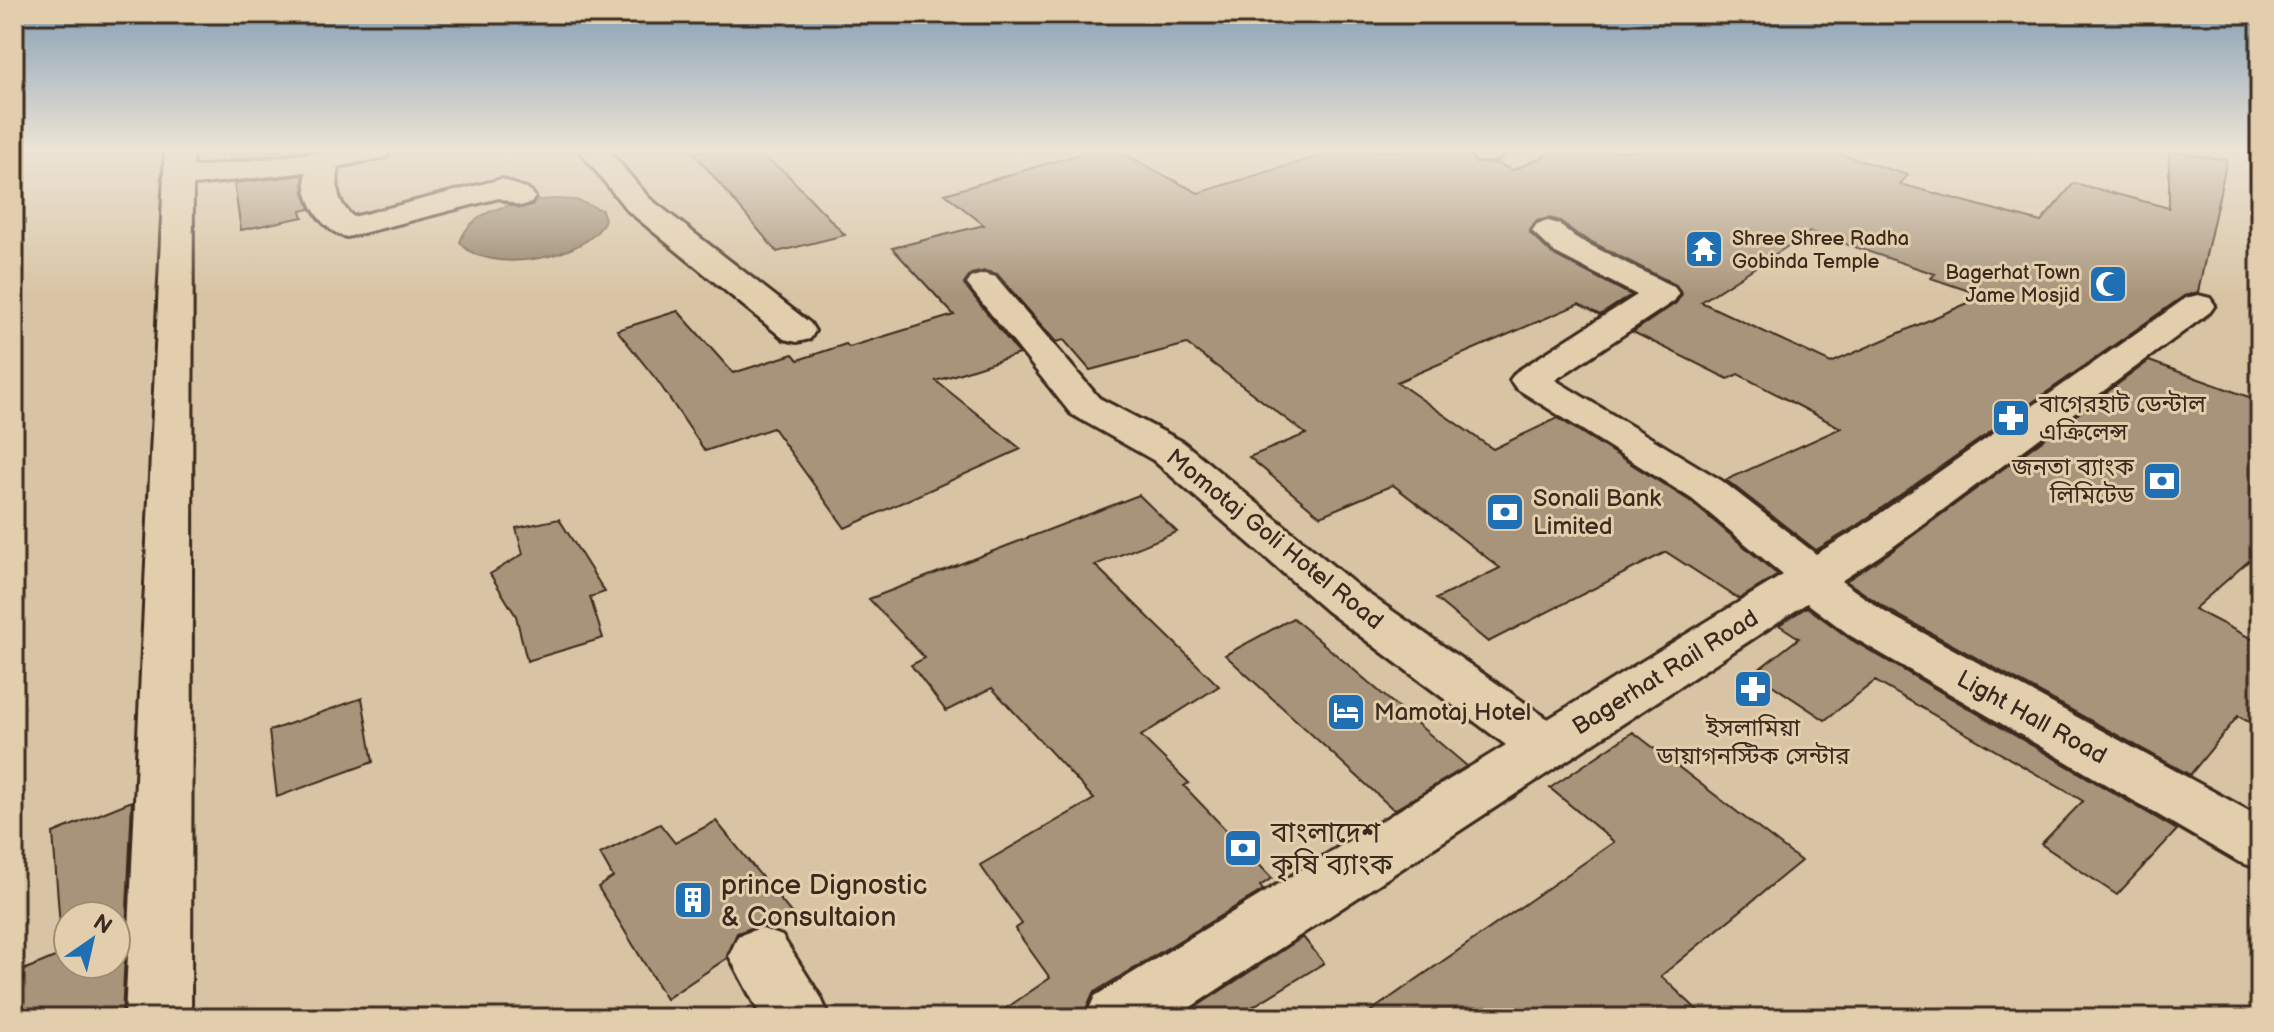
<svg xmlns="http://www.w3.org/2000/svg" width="2274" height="1032" font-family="'Balsamiq Sans','Noto Sans Bengali',sans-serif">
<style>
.water{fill:#938169;stroke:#705e4b;stroke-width:2}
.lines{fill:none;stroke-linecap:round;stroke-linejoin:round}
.stream{fill:#705e4b;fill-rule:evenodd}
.building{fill:#a8947a;stroke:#3b2a1e;stroke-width:2;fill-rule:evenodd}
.minor-casing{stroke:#3b2a1e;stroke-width:6}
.tertiary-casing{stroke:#3b2a1e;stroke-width:6}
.secondary-casing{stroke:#3b2a1e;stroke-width:6}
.minor{fill:#e2ceac;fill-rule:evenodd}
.tertiary{fill:#e2ceac;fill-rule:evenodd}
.secondary{fill:#e2ceac;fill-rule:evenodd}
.labels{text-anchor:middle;stroke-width:6;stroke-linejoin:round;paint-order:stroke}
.far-poi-label{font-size:20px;fill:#3b2a1e;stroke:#e2ceac;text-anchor:start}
.poi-label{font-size:24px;fill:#3b2a1e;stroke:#e2ceac;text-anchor:start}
.street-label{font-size:24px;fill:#3b2a1e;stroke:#e2ceac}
.near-poi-label{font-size:28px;fill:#3b2a1e;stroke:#e2ceac;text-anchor:start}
</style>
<rect width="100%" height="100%" fill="#d8c4a4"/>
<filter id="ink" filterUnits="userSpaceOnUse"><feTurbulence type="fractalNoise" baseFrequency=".0125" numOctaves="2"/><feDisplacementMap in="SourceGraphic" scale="16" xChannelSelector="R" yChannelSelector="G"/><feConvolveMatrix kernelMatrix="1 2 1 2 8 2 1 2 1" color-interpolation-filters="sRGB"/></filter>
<g filter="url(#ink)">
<path class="water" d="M 556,199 L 576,200 L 602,210 L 605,219 C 592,259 484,277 460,242 C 472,206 523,201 556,199 Z"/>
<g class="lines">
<path class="stream" d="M 310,151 L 341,151 C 330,158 300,163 289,156 Z"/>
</g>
<path class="building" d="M 229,151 L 309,151 L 231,160 Z
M 692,151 L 754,151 L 786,173 L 845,235 L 777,252 Z
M 1089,151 L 1118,151 L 1198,193 L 1336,151 L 1462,151 L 1470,154 L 1475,163 L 1495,163 L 1513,170 L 1556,151 L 1830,151 L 1908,175 L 1900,184 L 2041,222 L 2074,183 L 2169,208 L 2169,151 L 2227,160 L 2198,292 L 2184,296 L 1856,526 L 1816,550 L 1726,480 L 1841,428 L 1738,374 L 1728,379 L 1633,332 L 1676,303 L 1682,294 L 1676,285 L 1578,235 L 1560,221 L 1549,218 L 1536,221 L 1530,233 L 1552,254 L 1631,295 L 1600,315 L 1579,304 L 1397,382 L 1493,449 L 1558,418 L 1690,501 L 1778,575 L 1739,599 L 1666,552 L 1488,642 L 1436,599 L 1500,568 L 1393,485 L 1320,516 L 1249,457 L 1306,434 L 1187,344 L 1090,370 L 1064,340 L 1056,342 L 997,274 L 985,271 L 971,274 L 964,284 L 1019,354 L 936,381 L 1021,449 L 845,528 L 773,428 L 705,451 L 659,383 L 617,330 L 678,311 L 733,373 L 793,354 L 798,360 L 846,344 L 849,347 L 954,315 L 892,248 L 984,225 L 945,194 ZM 1810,232 L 1935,274 L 1931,278 L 1984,296 L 1831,363 L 1701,302 Z
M 303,175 L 304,192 L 310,209 L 301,211 L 303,217 L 241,230 L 234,183 Z
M 2149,361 L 2260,401 L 2260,551 L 2194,609 L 2260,643 L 2260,728 L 2238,716 L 2190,775 L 1887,609 L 1846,581 L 1892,551 Z
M 1139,495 L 1177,532 L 1095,565 L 1219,686 L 1141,736 L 1189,783 L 1184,786 L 1272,878 L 1260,886 L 1263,890 L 1093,993 L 1082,1018 L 992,1018 L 1050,978 L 1015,929 L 1022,924 L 980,865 L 1094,799 L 992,688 L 946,711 L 911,665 L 925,658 L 869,599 Z
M 559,519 L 605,592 L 590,597 L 603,638 L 527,661 L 516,616 L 490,574 L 523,554 L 516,528 Z
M 1807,607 L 1850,639 L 2177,830 L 2117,895 L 2041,844 L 2083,801 L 1875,681 L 1825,720 L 1754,673 L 1799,638 L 1779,625 Z
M 1293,618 L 1467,766 L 1394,810 L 1225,655 Z
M 362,698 L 373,762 L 277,797 L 269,731 Z
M 1633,732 L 1801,861 L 1661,976 L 1706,1018 L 1361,1018 L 1614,842 L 1550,788 Z
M 132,801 L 122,1018 L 21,1018 L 21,971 L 62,954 L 53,833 ZM 68,916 L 116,916 L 116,964 L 68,964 Z
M 716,821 L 792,914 L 770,929 L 759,925 L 737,933 L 727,958 L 666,999 L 598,887 L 613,877 L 600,854 L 660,824 L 675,843 Z
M 1303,937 L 1324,963 L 1234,1018 L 1179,1018 Z"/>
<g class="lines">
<defs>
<path id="minor" d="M 580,151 L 609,151 L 649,198 L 810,323 L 815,331 L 810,339 L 797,342 L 784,339 L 627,210 Z
M 323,152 L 333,155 C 346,174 325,190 353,217 L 502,179 L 531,191 L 535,197 L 531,203 L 520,206 L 499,198 L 347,237 C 316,230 293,183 313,155 Z"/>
<path id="tertiary" d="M 332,151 L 390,151 L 386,157 L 323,170 L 178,187 L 168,184 L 163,178 L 168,172 L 178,169 Z
M 1474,151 L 1506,151 C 1499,162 1488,163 1476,160 L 1472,154 Z
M 1548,221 L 1559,224 L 1576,238 L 1674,287 L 1679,294 L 1674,301 L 1555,380 L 1722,481 L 1816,554 L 1858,529 L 2186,298 L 2198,295 L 2210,298 L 2215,305 L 2210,312 L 1890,549 L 1841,581 L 1885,612 L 2260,817 L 2260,869 L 2239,862 L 1851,636 L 1807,603 L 1174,1018 L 1085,1018 L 1095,996 L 1506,745 L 1327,611 L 1153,460 L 1071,414 L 967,284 L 972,277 L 984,274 L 996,277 L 1099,398 L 1183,442 L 1361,589 L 1548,719 L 1783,575 L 1692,499 L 1516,388 L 1510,380 L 1516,372 L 1637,295 L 1554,252 L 1532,231 L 1537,224 Z
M 760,928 L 782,936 L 820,996 L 830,1018 L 762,1018 L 729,956 L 738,936 Z"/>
<path id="secondary" d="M 165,151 L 193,151 L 191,1018 L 125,1018 Z"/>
</defs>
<use href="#minor" class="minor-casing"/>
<use href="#tertiary" class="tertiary-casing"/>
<use href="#secondary" class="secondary-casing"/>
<use href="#minor" class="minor"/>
<use href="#tertiary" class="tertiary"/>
<use href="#secondary" class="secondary"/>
</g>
</g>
<linearGradient id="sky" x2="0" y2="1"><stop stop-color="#86a0b5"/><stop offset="0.51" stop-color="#ede4d6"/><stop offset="1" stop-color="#ede4d6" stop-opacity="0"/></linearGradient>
<rect width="2274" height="295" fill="url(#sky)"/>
<defs>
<symbol id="temple-square" viewBox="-11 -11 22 22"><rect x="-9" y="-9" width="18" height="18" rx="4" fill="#1f6fb2" stroke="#e2ceac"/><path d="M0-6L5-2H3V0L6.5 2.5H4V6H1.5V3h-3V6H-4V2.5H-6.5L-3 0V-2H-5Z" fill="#fff"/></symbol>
<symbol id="mosque-square" viewBox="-11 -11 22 22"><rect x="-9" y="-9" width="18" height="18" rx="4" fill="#1f6fb2" stroke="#e2ceac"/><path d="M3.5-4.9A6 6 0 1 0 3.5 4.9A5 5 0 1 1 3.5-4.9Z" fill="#fff"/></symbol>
<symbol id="pharmacy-square" viewBox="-11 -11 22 22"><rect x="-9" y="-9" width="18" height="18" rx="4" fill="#1f6fb2" stroke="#e2ceac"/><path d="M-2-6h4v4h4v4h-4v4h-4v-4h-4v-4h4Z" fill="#fff"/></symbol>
<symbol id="bank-square" viewBox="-11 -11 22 22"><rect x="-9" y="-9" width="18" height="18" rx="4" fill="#1f6fb2" stroke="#e2ceac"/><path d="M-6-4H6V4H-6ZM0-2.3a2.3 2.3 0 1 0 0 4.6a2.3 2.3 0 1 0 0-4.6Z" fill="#fff"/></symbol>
<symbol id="hotel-square" viewBox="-11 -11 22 22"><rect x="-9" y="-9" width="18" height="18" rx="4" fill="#1f6fb2" stroke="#e2ceac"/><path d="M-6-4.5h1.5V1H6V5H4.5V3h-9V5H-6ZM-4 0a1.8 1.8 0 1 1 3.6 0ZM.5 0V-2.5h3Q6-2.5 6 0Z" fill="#fff"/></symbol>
<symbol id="building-square" viewBox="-11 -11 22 22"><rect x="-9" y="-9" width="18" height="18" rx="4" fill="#1f6fb2" stroke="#e2ceac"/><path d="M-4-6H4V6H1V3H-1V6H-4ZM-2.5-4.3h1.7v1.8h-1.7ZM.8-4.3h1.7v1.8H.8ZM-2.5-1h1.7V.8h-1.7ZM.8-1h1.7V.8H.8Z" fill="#fff"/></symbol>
</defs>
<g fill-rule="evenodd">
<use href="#temple-square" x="1682" y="227" width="44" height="44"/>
<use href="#mosque-square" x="2086" y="262" width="44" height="44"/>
<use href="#pharmacy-square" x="1989" y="396" width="44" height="44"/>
<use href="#bank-square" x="2140" y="459" width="44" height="44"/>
<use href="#bank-square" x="1483" y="490" width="44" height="44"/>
<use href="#pharmacy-square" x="1731" y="667" width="44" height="44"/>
<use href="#hotel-square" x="1324" y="690" width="44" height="44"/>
<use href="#bank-square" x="1221" y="826" width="44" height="44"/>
<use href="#building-square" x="671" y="878" width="44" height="44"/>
</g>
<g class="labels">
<g class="far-poi-label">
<text x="1732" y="245">Shree Shree Radha<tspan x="1732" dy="23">Gobinda Temple</tspan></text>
<text x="2080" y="279" text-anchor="end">Bagerhat Town<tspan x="2080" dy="23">Jame Mosjid</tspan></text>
</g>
<g class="poi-label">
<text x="2039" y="412">বাগেরহাট ডেন্টাল<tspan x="2039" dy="28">এক্রিলেন্স</tspan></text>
<text x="2134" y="475" text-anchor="end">জনতা ব্যাংক<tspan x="2134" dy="28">লিমিটেড</tspan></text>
<text x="1533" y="506">Sonali Bank<tspan x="1533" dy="28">Limited</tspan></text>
<text x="1374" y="720">Mamotaj Hotel</text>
<text x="1753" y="736" text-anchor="middle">ইসলামিয়া<tspan x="1753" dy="28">ডায়াগনস্টিক সেন্টার</tspan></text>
</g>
<g class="street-label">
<text transform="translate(1275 539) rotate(39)" y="8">Momotaj Goli Hotel Road</text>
<text transform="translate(1665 672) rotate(-32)" y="8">Bagerhat Rail Road</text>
<text transform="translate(2032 717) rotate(29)" y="8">Light Hall Road</text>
</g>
<g class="near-poi-label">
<text x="1271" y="842">বাংলাদেশ<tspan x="1271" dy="32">কৃষি ব্যাংক</tspan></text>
<text x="721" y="894">prince Dignostic<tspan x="721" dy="32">&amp; Consultaion</tspan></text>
</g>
</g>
<rect width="2274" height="1032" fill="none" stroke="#e2ceac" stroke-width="48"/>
<rect x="24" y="24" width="2226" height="984" fill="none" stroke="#3b2a1e" stroke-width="3" filter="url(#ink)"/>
<g transform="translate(92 940) rotate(34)"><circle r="38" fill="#e2ceac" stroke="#9f8c73" stroke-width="2"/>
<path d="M0-6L14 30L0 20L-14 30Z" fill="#1f6fb2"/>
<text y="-12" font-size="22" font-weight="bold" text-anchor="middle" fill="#3b2a1e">N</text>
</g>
</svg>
